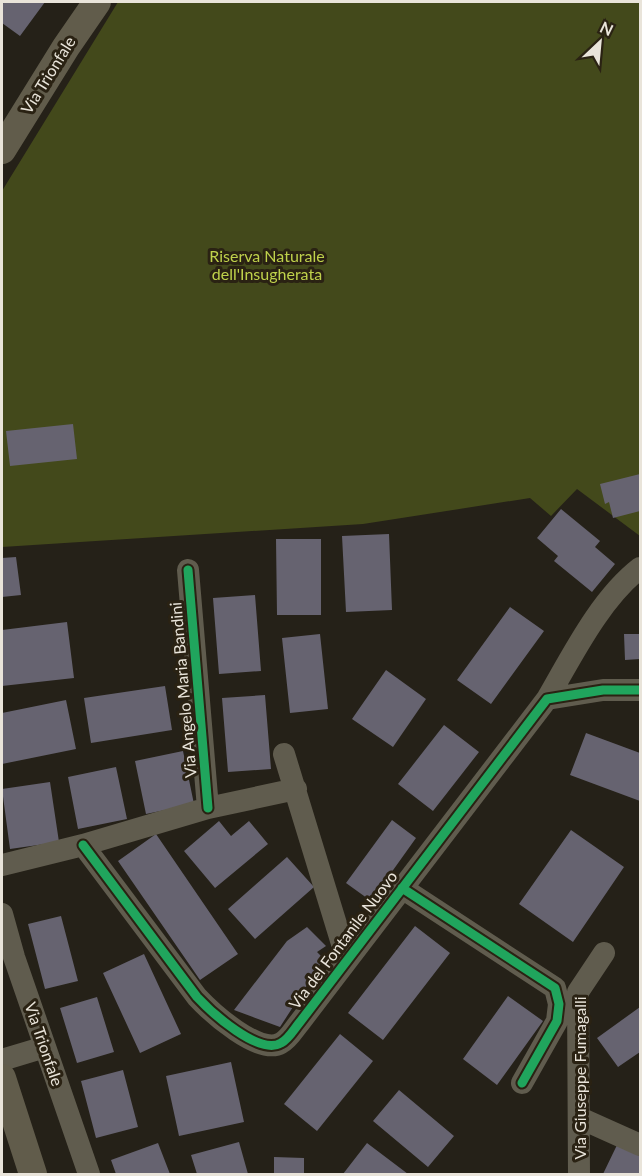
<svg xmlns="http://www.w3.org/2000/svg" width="642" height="1176" font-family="Lato,sans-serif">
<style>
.green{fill:#43491b}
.building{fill:#666370}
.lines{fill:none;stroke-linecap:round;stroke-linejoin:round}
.minor{stroke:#605c4e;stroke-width:22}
.major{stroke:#615c4b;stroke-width:28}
.cycleway-casing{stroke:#2a2213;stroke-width:13}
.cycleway{stroke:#20a55d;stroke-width:9}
.labels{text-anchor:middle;stroke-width:6;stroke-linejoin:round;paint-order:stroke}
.street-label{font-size:16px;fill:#e9e4da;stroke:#2a2213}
.park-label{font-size:16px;fill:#bfd14b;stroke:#2a2213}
</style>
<rect width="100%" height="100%" fill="#252118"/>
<path class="green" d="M 118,2 L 640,2 L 640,536 L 577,489 L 551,516 L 530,498 L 363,524 L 2,547 L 2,191 Z"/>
<path class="building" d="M 4,2 L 45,2 L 20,36 L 2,23 L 2,5 Z
M 73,424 L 77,459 L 10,466 L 6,431 Z
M 640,474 L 640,511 L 613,518 L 609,502 L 605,504 L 600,484 Z
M 561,509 L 600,541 L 595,547 L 615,564 L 592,592 L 554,561 L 558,556 L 537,538 Z
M 389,534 L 392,610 L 346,612 L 342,536 Z
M 276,539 L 321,539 L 321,615 L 277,615 Z
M 16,557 L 21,595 L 2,597 L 2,558 Z
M 255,595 L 261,671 L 219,674 L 213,598 Z
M 510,607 L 544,631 L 491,704 L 457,680 Z
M 67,622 L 74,678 L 2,686 L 2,630 Z
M 320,634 L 328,709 L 290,713 L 282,638 Z
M 624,634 L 640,634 L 640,659 L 625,660 Z
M 386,670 L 426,699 L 393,747 L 352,719 Z
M 165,686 L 172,730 L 91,743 L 84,698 Z
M 265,695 L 271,769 L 228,772 L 222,698 Z
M 66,700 L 76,749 L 2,764 L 2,713 Z
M 444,725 L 479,752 L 433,811 L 398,784 Z
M 586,733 L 640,753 L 640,801 L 570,775 Z
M 183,751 L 194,804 L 146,814 L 135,761 Z
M 116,767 L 127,819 L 78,829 L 68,777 Z
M 50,782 L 59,842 L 10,849 L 2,789 Z
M 392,820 L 416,838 L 371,901 L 346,883 Z
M 219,821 L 231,836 L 249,821 L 268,844 L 215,888 L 184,851 Z
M 571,830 L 624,867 L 573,942 L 519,904 Z
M 156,834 L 238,954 L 200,980 L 118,861 Z
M 287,857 L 314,887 L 255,939 L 228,909 Z
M 61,916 L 78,981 L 45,989 L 28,924 Z
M 415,926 L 450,953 L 383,1040 L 348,1013 Z
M 307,927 L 326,946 L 317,952 L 324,959 L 280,1027 L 234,1010 L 287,941 Z
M 144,954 L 181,1034 L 140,1053 L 103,973 Z
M 508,996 L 543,1021 L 497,1085 L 463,1059 Z
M 97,997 L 114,1052 L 77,1063 L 60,1008 Z
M 640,1007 L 640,1052 L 618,1067 L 597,1038 Z
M 340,1034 L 373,1061 L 317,1131 L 284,1104 Z
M 231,1062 L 244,1122 L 179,1136 L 166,1076 Z
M 123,1070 L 138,1127 L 96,1138 L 81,1081 Z
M 399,1090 L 454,1136 L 428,1167 L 373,1121 Z
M 239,1142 L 248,1174 L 197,1174 L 191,1155 Z
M 158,1143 L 170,1174 L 116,1174 L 111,1160 Z
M 367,1143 L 408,1174 L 343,1174 Z
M 617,1145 L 640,1156 L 640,1174 L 603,1174 Z
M 274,1157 L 304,1158 L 304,1174 L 274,1174 Z"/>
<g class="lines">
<path class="minor" d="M 188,570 L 208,808
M 547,699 C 572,656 600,599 640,568
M 284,754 L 347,960
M 83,845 L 197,997 C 211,1012 259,1056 281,1043 C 289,1039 294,1029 300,1022 L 547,699 L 603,690 L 640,690
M 2,865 L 83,845 L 208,808 L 296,789
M 402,888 L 555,988 L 559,1004 L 557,1021 L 522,1083
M 2,914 L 14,957 L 89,1174
M 2,1060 L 45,1047
M 580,1118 L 640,1145
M 579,1174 L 578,992 L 604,953"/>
<path class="major" d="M 2,150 L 66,47 L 97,2
M 2,1078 L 33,1174"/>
<defs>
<path id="cycleway" d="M 188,570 L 208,808
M 83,845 L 197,997 C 211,1012 259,1056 281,1043 C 289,1039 294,1029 300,1022 L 547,699 L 603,690 L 640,690
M 402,888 L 555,988 L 559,1004 L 557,1021 L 522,1083"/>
</defs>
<use href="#cycleway" class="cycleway-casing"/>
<use href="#cycleway" class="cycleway"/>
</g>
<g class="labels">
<g class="street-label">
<text transform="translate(48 75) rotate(-58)" y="6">Via Trionfale</text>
<text transform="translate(183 690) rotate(-95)" y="6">Via Angelo Maria Bandini</text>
<text transform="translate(343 940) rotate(-53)" y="6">Via del Fontanile Nuovo</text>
<text transform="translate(44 1044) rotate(71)" y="6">Via Trionfale</text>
<text transform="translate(580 1078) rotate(-90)" y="6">Via Giuseppe Fumagalli</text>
</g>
<g class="park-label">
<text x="267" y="262">Riserva Naturale<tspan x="267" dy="18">dell'Insugherata</tspan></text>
</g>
</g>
<rect width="642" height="1176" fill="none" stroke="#e9e4da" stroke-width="6"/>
<g transform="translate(600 42) rotate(26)" stroke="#2a2213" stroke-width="4.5" paint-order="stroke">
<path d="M0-4.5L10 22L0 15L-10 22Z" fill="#e9e4da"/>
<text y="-9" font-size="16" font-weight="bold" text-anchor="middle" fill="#e9e4da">N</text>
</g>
</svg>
